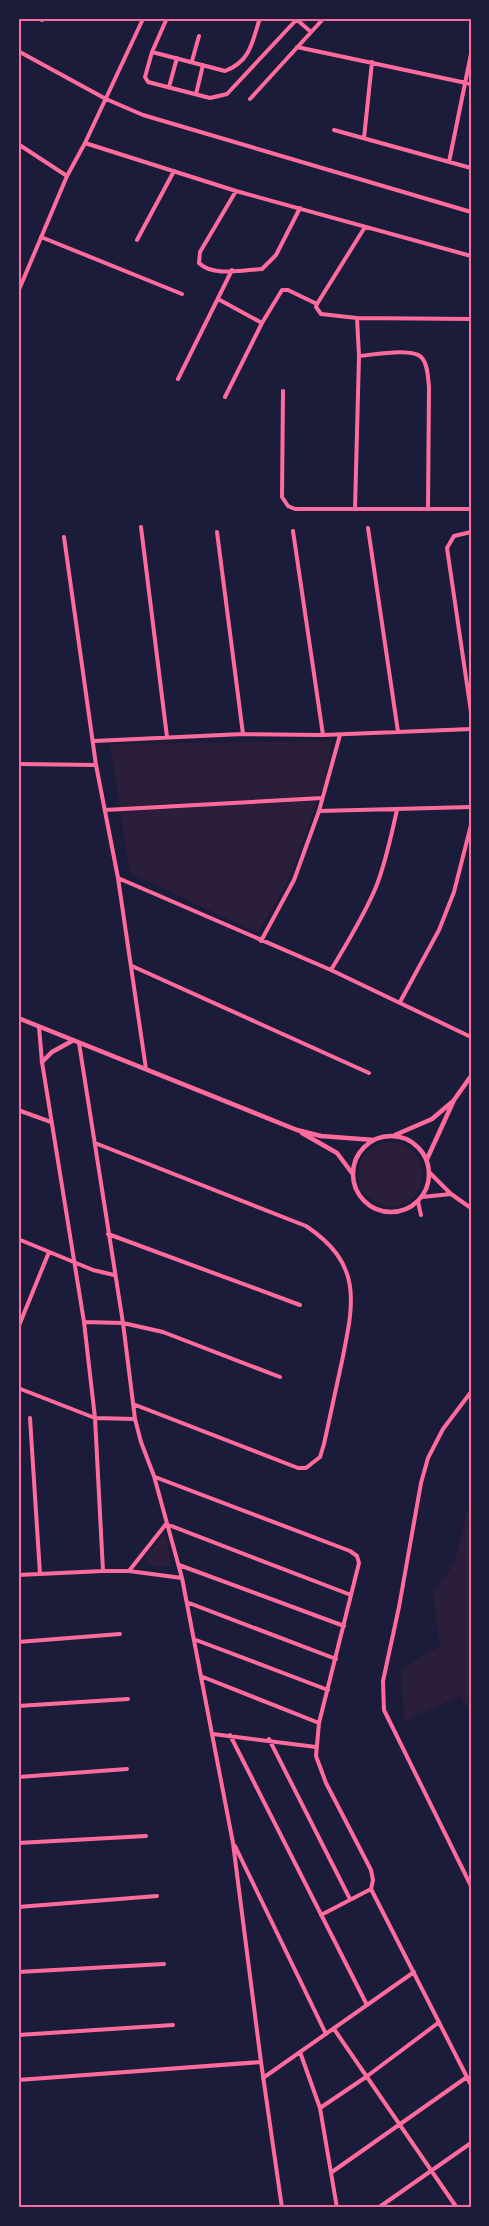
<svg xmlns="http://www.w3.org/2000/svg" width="489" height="2226" font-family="Overpass,sans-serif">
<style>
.green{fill:#2a1e3b}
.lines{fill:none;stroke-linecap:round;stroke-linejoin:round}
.minor{stroke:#ff6b9d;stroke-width:4}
.tertiary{stroke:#ff6b9d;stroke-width:4.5}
.neatline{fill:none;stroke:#ff6b9d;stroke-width:2}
</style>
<rect width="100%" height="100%" fill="#1b1b3a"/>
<path class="green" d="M 332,741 L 326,777 L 289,880 L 258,933 L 130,873 L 110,744 Z
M 383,1142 C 443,1141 427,1218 383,1205 C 373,1203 368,1196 360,1190 C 356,1165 360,1153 383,1142 Z
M 468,1509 L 471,1509 L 471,1713 L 460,1696 L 404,1721 L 401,1669 L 440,1646 L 433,1594 L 455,1562 Z
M 165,1533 L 172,1566 L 151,1567 L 145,1557 Z"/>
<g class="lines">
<path class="minor" d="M 167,18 L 152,52 L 145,77 L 148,82 L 210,98 L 227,94 L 298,18
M 295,18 L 311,32
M 42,20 L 43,18
M 297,47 L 471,84
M 18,51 L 106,99 L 143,115 L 471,212
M 152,52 L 225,71 C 251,61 252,42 260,18
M 192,61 L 199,36
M 169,87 L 177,58
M 196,94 L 203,65
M 250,99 L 324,18
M 334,130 L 471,168
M 364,138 L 372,62
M 85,143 L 236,191 L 471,256
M 18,144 L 67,176
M 449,162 L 471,54
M 236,191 L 200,252 L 199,263 C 213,277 243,270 262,269 L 276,255 L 300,208
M 365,227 L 317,304 L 316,307 L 321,314 L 357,318 L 471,319
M 41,237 L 182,294
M 137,240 L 174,171
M 18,292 L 67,176 L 85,143 L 142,21 L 141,18
M 218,299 L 262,323
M 359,356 C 372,355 414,347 422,358 C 428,365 428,378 429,387 L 428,508
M 178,379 L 232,270
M 283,391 L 282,497 L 288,506 L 295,509 L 471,509
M 225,397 L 262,323 L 282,290 L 288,290 L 317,304
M 355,509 L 359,356 L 357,318
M 141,527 L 167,737
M 368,528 L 398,732
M 293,531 L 323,735
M 217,532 L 243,734
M 471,532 L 454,536 L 447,548 L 471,712
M 64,537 L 96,765 L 118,878 L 146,1069
M 94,741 L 243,734 L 323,735 L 471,729
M 18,764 L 96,765
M 105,810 L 322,798
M 319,811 L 471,807
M 118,878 L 331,970 L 471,1037
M 261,941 L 294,880 L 319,811 L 340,735
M 132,966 L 369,1073
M 331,970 C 347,943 364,916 376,887 C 386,862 391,836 397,810
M 400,1002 L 439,930 L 454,892 L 471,825
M 39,1027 L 42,1062 L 84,1322 L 95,1418 L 103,1571
M 79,1043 L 123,1323 L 135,1419 L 141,1442 L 154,1476 L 182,1578 L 233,1843 L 261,2062 L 282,2208
M 18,1110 L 51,1122
M 95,1143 L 306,1226 C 363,1264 354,1302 342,1361 C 336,1389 330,1416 324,1444 L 320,1457 L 306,1468 L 298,1468 L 133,1404
M 430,1173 L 451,1194 L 471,1208
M 422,1197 L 451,1194
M 418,1202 L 421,1215
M 108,1234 L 300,1305
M 18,1239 L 93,1270 L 114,1275
M 84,1322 L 123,1323 L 163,1332 L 280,1377
M 18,1328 L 49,1252
M 18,1388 L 95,1418 L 135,1419
M 471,1392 L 443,1429 L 428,1458 L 421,1483 L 399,1607 L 383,1681 L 384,1710 L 471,1886
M 30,1418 L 40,1574
M 155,1477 L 350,1551 L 357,1556 L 359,1563 L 319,1723 L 316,1756 L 326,1783 L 371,1870 L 373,1880 L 371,1889 L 471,2085
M 179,1565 L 344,1626
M 129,1571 L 166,1524 L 351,1595
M 18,1575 L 103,1571 L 129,1571 L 182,1578
M 189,1603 L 336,1659
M 196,1640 L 328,1690
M 18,1642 L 120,1634
M 203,1677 L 319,1723
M 18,1706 L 128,1699
M 213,1734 L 316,1747
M 230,1735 L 367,2005
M 269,1739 L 350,1899
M 18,1777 L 127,1769
M 18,1843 L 146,1836
M 235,1846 L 326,2034
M 18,1907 L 157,1896
M 321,1915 L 371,1889
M 18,1972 L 164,1964
M 334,2029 L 457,2208
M 18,2035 L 173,2025
M 300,2052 L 320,2108 L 337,2208
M 263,2078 L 414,1972
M 18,2080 L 261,2062
M 320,2108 L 366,2077 L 438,2023
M 332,2172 L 467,2077
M 378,2208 L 471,2143"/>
<path class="tertiary" d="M 18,1018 L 297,1130 L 321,1136 L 374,1140
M 42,1062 L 52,1052 L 72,1041
M 302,1133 L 337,1153 L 352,1173
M 395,1135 L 432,1119 L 452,1102
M353 1174a38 38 0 1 1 76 0a38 38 0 1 1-76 0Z
M 427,1159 L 454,1100 L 471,1076"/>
</g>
<rect width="489" height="2226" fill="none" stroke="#1b1b3a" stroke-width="39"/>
<rect x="20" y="20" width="450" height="2186" class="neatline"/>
</svg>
